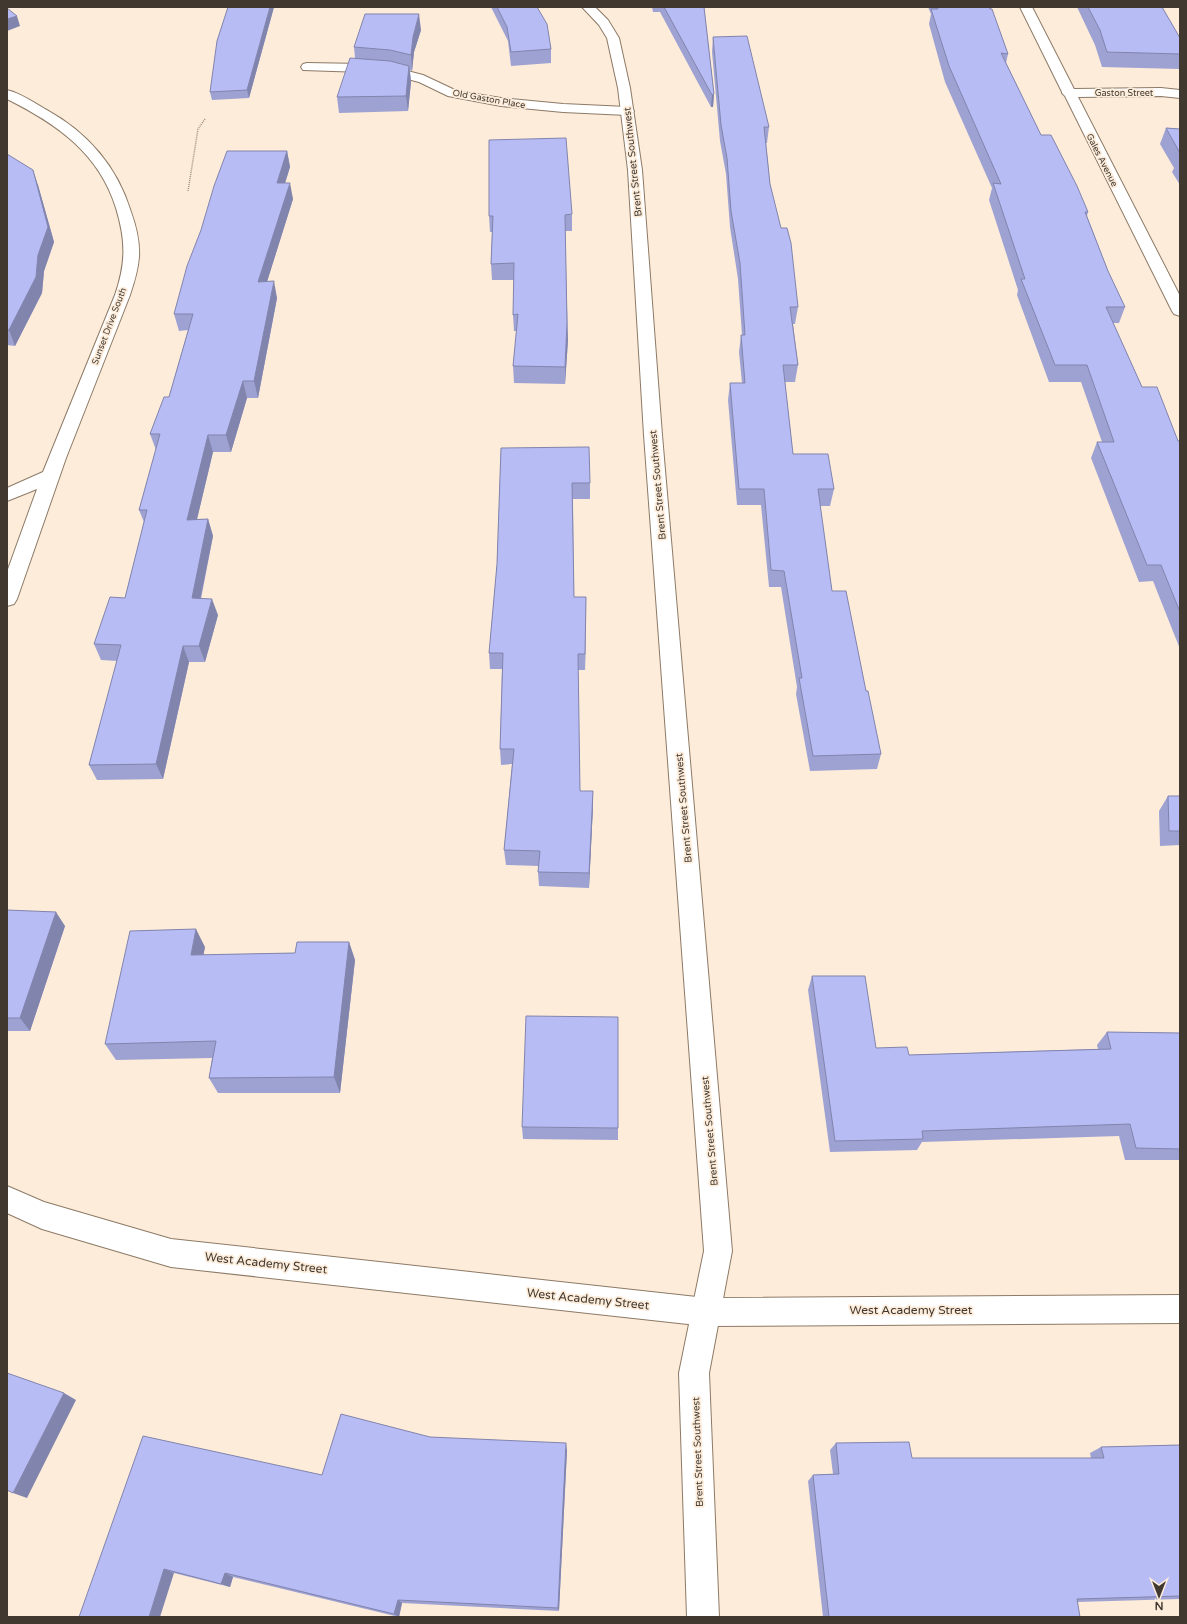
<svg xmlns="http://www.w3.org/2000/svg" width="1187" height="1624" font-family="'Varela Round',sans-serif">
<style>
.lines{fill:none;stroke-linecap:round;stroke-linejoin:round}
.service-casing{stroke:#8c7a66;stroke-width:2}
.minor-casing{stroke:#8c7a66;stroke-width:2}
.tertiary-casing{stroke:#8c7a66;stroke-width:2}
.path{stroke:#9d9184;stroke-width:1.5;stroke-dasharray:1 1;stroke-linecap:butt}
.service{fill:#fff;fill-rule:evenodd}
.minor{fill:#fff;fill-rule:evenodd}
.tertiary{fill:#fff;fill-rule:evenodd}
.wall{fill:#9ea2d3}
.shaded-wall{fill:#8184ac}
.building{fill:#b8bcf5;stroke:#8184ac}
.labels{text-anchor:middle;stroke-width:3.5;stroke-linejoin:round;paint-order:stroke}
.far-street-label{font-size:9px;fill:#413930;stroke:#fdecda}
.street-label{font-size:10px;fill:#413930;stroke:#fdecda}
.near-street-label{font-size:12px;fill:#413930;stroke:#fdecda}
</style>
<rect width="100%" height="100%" fill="#fdecda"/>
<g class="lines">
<defs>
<path id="service" d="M 307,63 L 363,64 L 392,67 L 423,75 L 457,91 L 501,98 L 563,104 L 627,107 L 632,108 L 634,111 L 632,114 L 627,115 L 563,112 L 501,106 L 448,96 L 419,82 L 392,75 L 363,72 L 303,70 L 301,67 L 303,64 Z"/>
<path id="minor" d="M 582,7 L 595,7 L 608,20 L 619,38 L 630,88 L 642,170 L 662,435 L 732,1251 L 709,1373 L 719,1617 L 687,1617 L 679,1373 L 704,1251 L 644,435 L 628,170 L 618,88 L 607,38 L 599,25 Z
M 1020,7 L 1032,7 L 1074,89 L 1161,88 L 1180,90 L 1180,98 L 1161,96 L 1078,97 L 1180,296 L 1180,316 L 1174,314 L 1172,311 L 1065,96 L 1062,93 L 1062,92 Z
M 7,90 C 20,93 33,102 45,109 C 87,132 117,166 131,212 C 136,226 140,241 139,257 C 138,270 134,283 130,295 L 66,458 L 17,599 L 14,604 L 7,606 L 7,572 L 37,489 L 7,501 L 7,488 L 43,472 L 115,295 C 126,263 126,241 116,208 C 99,153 57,124 7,99 Z"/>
<path id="tertiary" d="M 7,1186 L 44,1202 L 171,1239 L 706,1298 L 1180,1295 L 1180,1323 L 706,1326 L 171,1267 L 42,1229 L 7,1213 Z"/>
</defs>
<use href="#service" class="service-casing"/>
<use href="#minor" class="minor-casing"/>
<use href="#tertiary" class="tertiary-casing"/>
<path class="path" d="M 188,191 L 198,129 L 205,119"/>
<use href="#service" class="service"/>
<use href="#minor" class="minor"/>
<use href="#tertiary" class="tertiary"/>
</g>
<path class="wall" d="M 274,7 L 249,98 L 212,100 L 210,92 Z
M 491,7 L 537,7 L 551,49 L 551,63 L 511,66 L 508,41 Z
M 652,7 L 704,7 L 714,94 L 713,107 L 711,107 L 660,12 L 653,12 Z
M 928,7 L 990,7 L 1008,54 L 1006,63 L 1041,135 L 1088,212 L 1087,216 L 1108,271 L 1125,307 L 1119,323 L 1113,323 L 1142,387 L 1178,441 L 1180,441 L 1180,649 L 1153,581 L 1139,582 L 1091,458 L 1097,442 L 1102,442 L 1081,382 L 1049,382 L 1017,295 L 1018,290 L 989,200 L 992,188 L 945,82 L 929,24 L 931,14 Z
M 1077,7 L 1162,7 L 1180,38 L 1180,69 L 1102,67 L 1095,45 Z
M 421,30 L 414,52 L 412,71 L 410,70 L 411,82 L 408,111 L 339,113 L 337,97 L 355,58 L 354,47 Z
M 713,37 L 769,127 L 767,143 L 766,143 L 770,184 L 798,307 L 795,324 L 793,324 L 798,365 L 795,382 L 785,382 L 793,454 L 834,489 L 830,506 L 820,506 L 832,591 L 866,691 L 881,754 L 877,769 L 810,771 L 796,694 L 797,687 L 781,587 L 769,587 L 761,505 L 737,505 L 728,400 L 730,383 L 742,383 L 739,352 L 741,335 L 742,335 L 738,279 L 730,227 L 726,174 L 720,141 L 712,52 Z
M 1166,128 L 1180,129 L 1180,185 L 1172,172 L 1174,168 L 1160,144 Z
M 287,151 L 290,167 L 285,183 L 293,199 L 267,281 L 277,298 L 258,398 L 247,398 L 231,452 L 213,452 L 197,519 L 208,519 L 213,536 L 201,599 L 218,615 L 205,662 L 189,662 L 163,779 L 97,780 L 89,765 L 117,661 L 101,660 L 94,644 L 125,598 L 144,522 L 139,510 L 156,450 L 150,434 L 169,397 L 188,330 L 179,331 L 174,314 Z
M 7,154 L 38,185 L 54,242 L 44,271 L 42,293 L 15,346 L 7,345 Z
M 572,214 L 572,231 L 565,231 L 568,340 L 565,384 L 514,383 L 513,366 L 517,331 L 514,331 L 513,315 L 514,280 L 492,280 L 491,264 L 492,232 L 490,232 L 489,216 Z
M 501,448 L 590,483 L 590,499 L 573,499 L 574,597 L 586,597 L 585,670 L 578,670 L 580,791 L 593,791 L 593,806 L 589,888 L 539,886 L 538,872 L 539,866 L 506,865 L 504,850 L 512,764 L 501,765 L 500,749 L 502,669 L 490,669 L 489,653 L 497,564 Z
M 1168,796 L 1180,796 L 1180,845 L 1160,846 L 1159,811 Z
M 7,910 L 65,926 L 30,1031 L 7,1031 Z
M 349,942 L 355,960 L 340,1093 L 218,1093 L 209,1078 L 212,1058 L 116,1060 L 105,1044 L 205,947 L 203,955 L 295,953 Z
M 812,976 L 876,1048 L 909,1055 L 1098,1049 L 1097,1045 L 1107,1032 L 1180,1033 L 1180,1160 L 1125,1160 L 1119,1136 L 922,1142 L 917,1150 L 830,1152 L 808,990 Z
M 522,1127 L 618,1128 L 618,1140 L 523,1139 Z
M 430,1437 L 567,1450 L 559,1611 L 402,1603 L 399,1617 L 233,1577 L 230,1587 L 174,1573 L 79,1617 L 322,1475 Z
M 836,1443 L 912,1458 L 1091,1458 L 1090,1453 L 1101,1447 L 1180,1445 L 1180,1599 L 1077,1602 L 1080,1617 L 823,1617 L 808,1481 L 813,1475 L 833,1474 L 830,1450 Z"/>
<path class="shaded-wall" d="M 270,7 L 274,7 L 249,98 L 247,90 Z
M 419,14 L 421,30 L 414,52 L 412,71 L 411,55 L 413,37 Z
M 17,16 L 20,26 L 7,31 L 7,19 Z
M 409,66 L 411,82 L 408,111 L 406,96 Z
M 714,94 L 713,107 L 711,107 L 712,95 Z
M 287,151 L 290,167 L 280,199 L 277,183 Z
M 33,170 L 38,185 L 54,242 L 44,271 L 42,293 L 15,346 L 9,330 Z
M 290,183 L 293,199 L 262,298 L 258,282 Z
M 274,281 L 277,298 L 258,398 L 254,381 Z
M 567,323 L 568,340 L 565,384 L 565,367 Z
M 243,381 L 247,398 L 231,452 L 226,435 Z
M 208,435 L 213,452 L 193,536 L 187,520 Z
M 208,519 L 213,536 L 197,615 L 192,598 Z
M 586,597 L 586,614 L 585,670 L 585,654 Z
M 212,599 L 218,615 L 205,662 L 199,646 Z
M 183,646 L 189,662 L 163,779 L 156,764 Z
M 593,791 L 593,806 L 589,888 L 589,873 Z
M 56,912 L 65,926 L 30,1031 L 20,1018 Z
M 196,929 L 205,947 L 200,973 L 191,955 Z
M 349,942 L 355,960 L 340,1093 L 334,1077 Z
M 64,1393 L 76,1400 L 27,1498 L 13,1493 Z
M 566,1443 L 567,1450 L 559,1611 L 558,1608 Z
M 164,1569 L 174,1573 L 160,1617 L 149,1617 Z
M 225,1573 L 233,1577 L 230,1587 L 221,1584 Z
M 398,1600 L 402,1603 L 399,1617 L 394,1614 Z"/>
<path class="building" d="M 228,7 L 270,7 L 247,90 L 210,92 L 217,41 Z
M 497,7 L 537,7 L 547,24 L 551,49 L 511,52 L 507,27 Z
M 664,7 L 704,7 L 714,94 L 712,95 Z
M 937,7 L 990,7 L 990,9 L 992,9 L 1008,54 L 1001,53 L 1041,135 L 1051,135 L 1077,186 L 1088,212 L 1085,212 L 1108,271 L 1125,307 L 1106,307 L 1142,387 L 1157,387 L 1178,441 L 1180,441 L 1180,612 L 1161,565 L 1147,565 L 1097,442 L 1114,442 L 1087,365 L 1055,365 L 1021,279 L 1025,279 L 993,183 L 1001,184 L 949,66 L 931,9 L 938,9 Z
M 1088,7 L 1162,7 L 1180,38 L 1180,54 L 1107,52 L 1100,30 Z
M 7,8 L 17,16 L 7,19 Z
M 365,14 L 419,14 L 413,37 L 411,55 L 390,50 L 354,47 Z
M 747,36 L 769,127 L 764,127 L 770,184 L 781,228 L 787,228 L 791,243 L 798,307 L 790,307 L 798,365 L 783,365 L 793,454 L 828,454 L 834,489 L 818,489 L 832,591 L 846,591 L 866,691 L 868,691 L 881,754 L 813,756 L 799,678 L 802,678 L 784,571 L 771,570 L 764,489 L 739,489 L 730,383 L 745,383 L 741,335 L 745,335 L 740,263 L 731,211 L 727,158 L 721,125 L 713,37 Z
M 350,58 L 390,61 L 409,66 L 406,96 L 337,97 Z
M 1166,128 L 1180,129 L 1180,153 Z
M 566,138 L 572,214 L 565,215 L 567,323 L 565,367 L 513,366 L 518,314 L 513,315 L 514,263 L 491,264 L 493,216 L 489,216 L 489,140 Z
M 227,151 L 287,151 L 277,183 L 290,183 L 258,282 L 274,281 L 254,381 L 243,381 L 226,435 L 208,435 L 187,520 L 208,519 L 192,598 L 212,599 L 199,646 L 183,646 L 156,764 L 89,765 L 121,645 L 94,644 L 110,597 L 125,598 L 147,510 L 139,510 L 160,434 L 150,434 L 164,397 L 169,397 L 193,314 L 174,314 L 187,266 L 201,230 L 214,186 Z
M 7,154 L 33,170 L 48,227 L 38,255 L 36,277 L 9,330 L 7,330 Z
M 589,447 L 590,483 L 572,483 L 574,597 L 586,597 L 585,654 L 578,654 L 580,791 L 593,791 L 589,873 L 538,872 L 540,851 L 504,850 L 514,749 L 500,749 L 503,653 L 489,653 L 497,564 L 501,448 Z
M 1168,796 L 1180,796 L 1180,831 L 1169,831 Z
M 7,910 L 56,912 L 20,1018 L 7,1018 Z
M 196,929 L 191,955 L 295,953 L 297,942 L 349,942 L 334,1077 L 209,1078 L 216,1041 L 105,1044 L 130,931 Z
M 812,976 L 865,976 L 876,1048 L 907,1047 L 909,1055 L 1111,1049 L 1107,1032 L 1180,1033 L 1180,1149 L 1136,1148 L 1130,1124 L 922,1131 L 923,1139 L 835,1141 Z
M 526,1016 L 618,1017 L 618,1128 L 522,1127 Z
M 7,1373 L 64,1393 L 13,1493 L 7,1490 Z
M 341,1414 L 430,1437 L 566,1443 L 558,1608 L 398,1600 L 394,1614 L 225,1573 L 221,1584 L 164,1569 L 149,1617 L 79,1617 L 143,1436 L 322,1475 Z
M 909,1442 L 912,1458 L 1104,1458 L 1101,1447 L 1180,1445 L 1180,1596 L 1077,1599 L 1080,1617 L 829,1617 L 813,1475 L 839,1474 L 836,1443 Z"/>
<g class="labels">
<g class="far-street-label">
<text x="1124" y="96">Gaston Street</text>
<text transform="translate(489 99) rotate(10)" y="3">Old Gaston Place</text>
<text transform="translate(1102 160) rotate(63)" y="3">Gales Avenue</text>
<text transform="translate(109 326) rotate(-69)" y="3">Sunset Drive South</text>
</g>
<g class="street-label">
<text transform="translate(632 162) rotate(-96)" y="4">Brent Street Southwest</text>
<text transform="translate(657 485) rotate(-95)" y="4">Brent Street Southwest</text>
<text transform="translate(683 808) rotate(-95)" y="4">Brent Street Southwest</text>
<text transform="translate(709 1131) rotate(-95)" y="4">Brent Street Southwest</text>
<text transform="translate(697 1452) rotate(-92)" y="4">Brent Street Southwest</text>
</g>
<g class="near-street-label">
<text transform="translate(266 1263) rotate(6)" y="4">West Academy Street</text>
<text transform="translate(588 1299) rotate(6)" y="4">West Academy Street</text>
<text x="911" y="1314">West Academy Street</text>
</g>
</g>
<rect width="1187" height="1624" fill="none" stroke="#413930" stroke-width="16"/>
<g transform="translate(1159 1596) rotate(180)" stroke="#fdecda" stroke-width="3" paint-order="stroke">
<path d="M0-3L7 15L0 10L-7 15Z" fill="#413930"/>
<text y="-6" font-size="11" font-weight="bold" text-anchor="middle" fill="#413930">N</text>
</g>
</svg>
